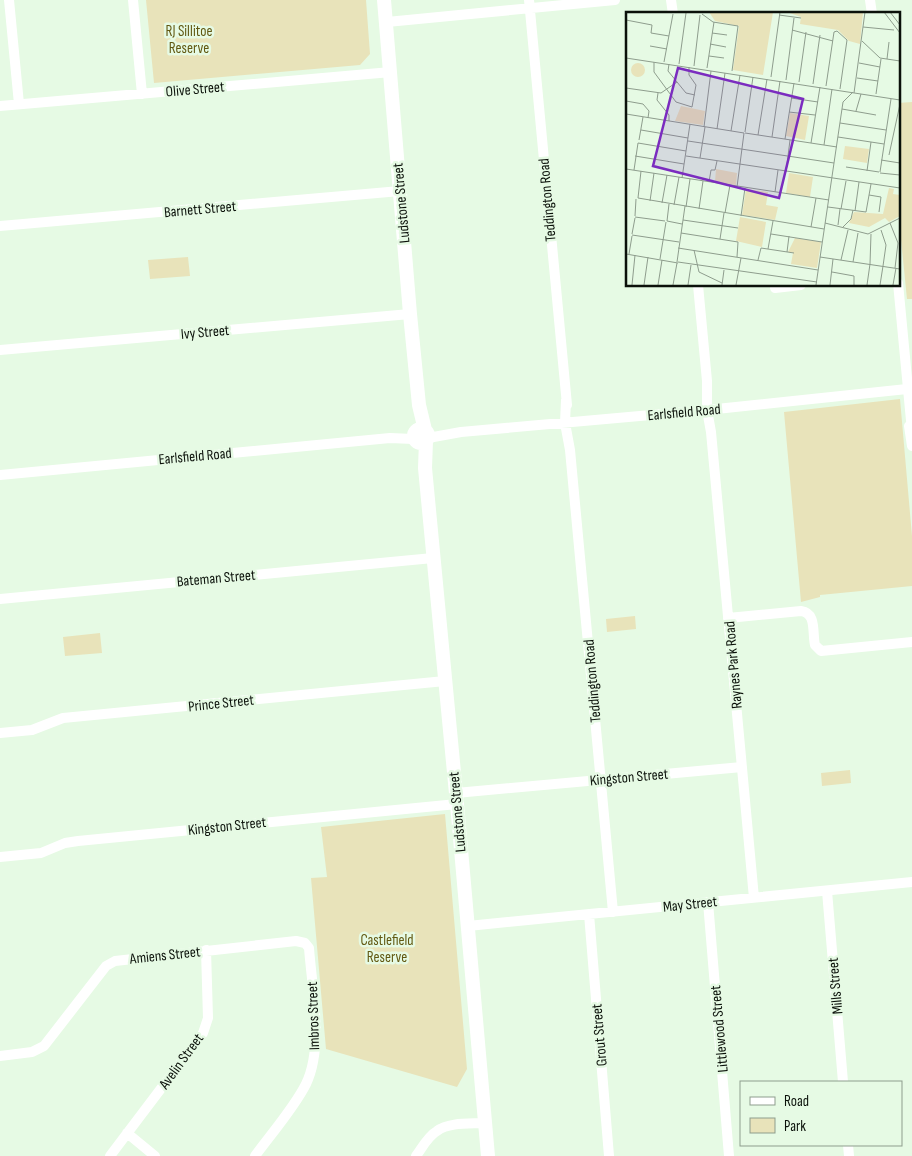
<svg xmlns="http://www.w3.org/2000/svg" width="912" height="1156" font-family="'Sofia Sans Condensed',sans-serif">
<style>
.green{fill:#e8e3ba}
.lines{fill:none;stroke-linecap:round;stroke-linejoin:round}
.street{stroke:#fff;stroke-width:10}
.secondary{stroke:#fff;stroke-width:14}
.labels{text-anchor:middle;stroke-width:5;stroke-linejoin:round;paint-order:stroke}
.park-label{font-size:15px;fill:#615811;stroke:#e6fae4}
.street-label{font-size:15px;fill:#0b110a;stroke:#e6fae4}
.inset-road{fill:none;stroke:#8e9d8d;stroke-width:1}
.view{fill:#7b2cbf;fill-opacity:0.15;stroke:#7b2cbf;stroke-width:2.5}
.inset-edge{fill:none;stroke:#0b110a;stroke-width:2.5}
</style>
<rect width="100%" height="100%" fill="#e6fae4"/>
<path class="green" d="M 146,0 L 366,0 L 370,54 L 360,65 L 154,83 Z
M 912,102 L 912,299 L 907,299 L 898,210 L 898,103 Z
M 188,257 L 190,276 L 150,279 L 148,260 Z
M 900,399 L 912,536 L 912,586 L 820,595 L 820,597 L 801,602 L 784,412 Z
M 635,616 L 636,629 L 607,632 L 606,619 Z
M 100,633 L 102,653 L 65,656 L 63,637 Z
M 850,770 L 851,783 L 822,786 L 821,773 Z
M 445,814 L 467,1069 L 457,1087 L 326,1049 L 311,878 L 327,877 L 321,827 Z"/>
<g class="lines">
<path class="street" d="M 9,0 L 19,104
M 133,0 L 142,94
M 529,0 L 567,405
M 671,0 L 673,14
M 870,0 L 872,14
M 387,22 L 615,0
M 0,106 L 391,72
M 0,226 L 400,191
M 898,283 L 912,431
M 698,285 L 707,381 L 707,410 L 711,432 L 754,898
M 775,288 L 801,285
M 0,350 L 410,314
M 566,400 L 565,423 L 570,450 L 613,912
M 909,426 L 912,446
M 428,438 L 461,432 L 707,410 L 907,389
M 0,475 L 390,438 L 413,439
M 0,599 L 433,558
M 728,618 L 801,611 C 817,613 812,633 815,645 L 821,651 L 912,642
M 0,733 L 32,730 L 63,718 L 445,681
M 456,793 L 742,767
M 0,857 L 41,853 L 65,843 L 78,841 L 457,804
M 827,891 L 843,1082
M 708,902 L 729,1156
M 589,914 L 609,1156
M 468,926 L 912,882
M 0,1056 L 32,1052 L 44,1046 L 106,966 L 115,961 L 296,941 L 305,943 L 309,948 C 312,989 324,1047 306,1084 C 294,1108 271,1134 255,1156
M 127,1133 L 155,1156
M 848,1145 L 849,1156
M 110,1156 L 203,1033 L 208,1018 L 206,950
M 416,1156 C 422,1148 428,1136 437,1131 C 449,1122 470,1124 485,1123"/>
<path class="secondary" d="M 384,0 L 410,314 L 419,405 L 425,430
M414 436a7 7 0 1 1 14 0a7 7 0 1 1-14 0Z
M 426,441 L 425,468 L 457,804 L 488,1156"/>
</g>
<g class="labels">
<g class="park-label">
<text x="189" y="36">RJ Sillitoe<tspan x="189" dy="17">Reserve</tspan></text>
<text x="387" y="945">Castlefield<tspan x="387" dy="17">Reserve</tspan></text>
</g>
<g class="street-label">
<text transform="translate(195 89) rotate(-5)" y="5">Olive Street</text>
<text transform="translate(547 200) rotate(-95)" y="5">Teddington Road</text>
<text transform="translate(401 203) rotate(-95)" y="5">Ludstone Street</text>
<text transform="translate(200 209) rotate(-5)" y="5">Barnett Street</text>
<text transform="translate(205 332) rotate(-5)" y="5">Ivy Street</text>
<text transform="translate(684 412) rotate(-5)" y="5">Earlsfield Road</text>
<text transform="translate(195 456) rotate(-5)" y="5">Earlsfield Road</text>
<text transform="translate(216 578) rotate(-5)" y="5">Bateman Street</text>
<text transform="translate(733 665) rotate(-95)" y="5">Raynes Park Road</text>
<text transform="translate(592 681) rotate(-95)" y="5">Teddington Road</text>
<text transform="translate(221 703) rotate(-6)" y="5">Prince Street</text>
<text transform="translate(629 777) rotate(-5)" y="5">Kingston Street</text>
<text transform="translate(457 812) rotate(-95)" y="5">Ludstone Street</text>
<text transform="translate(227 826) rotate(-6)" y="5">Kingston Street</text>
<text transform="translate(690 904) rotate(-6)" y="5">May Street</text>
<text transform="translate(165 955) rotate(-6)" y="5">Amiens Street</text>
<text transform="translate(835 986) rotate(-95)" y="5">Mills Street</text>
<text transform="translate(313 1016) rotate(-92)" y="5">Imbros Street</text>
<text transform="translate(719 1029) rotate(-95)" y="5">Littlewood Street</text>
<text transform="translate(599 1035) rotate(-95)" y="5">Grout Street</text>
<text transform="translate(181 1061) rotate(-54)" y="5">Avelin Street</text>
</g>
</g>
<g transform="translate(626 12)">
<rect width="274" height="274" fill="#e6fae4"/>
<path d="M 83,0 L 147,0 L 137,63 L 107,58 L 113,14 L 89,9 ZM 161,0 L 237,0 L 234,32 L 223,29 L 212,18 L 174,12 L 175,5 ZM5 58a7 7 0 1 1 14 0a7 7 0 1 1-14 0ZM 55,94 L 79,99 L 77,113 L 49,109 ZM 164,101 L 183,104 L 179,128 L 160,124 ZM 219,134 L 243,137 L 241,151 L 217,147 ZM 90,157 L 111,161 L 110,173 L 89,170 ZM 163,161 L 187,165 L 184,185 L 160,181 ZM 263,176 L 268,177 L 267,182 L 274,183 L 274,204 L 263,210 L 259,206 L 243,215 L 223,211 L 228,200 L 257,202 ZM 120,177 L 142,180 L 140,193 L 152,195 L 149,208 L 116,203 ZM 114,205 L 140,210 L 136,235 L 110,229 ZM 169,226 L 195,230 L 191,256 L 165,252 L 167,241 L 162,240 Z" fill="#e8e3ba"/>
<path class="inset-road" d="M 258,0 L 274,21M 264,0 L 274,13M 76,2 L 87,10 L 112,14 L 106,59M 153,3 L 175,6M 0,8 L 26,13 L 25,21 L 43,24M 237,15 L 268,18M 166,18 L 207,29M 86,21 L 101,23M 236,29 L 254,46 L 274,49M 84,32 L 100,35M 24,34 L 41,37M 83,44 L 98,46M 0,46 L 274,88M 261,47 L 263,30M 28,50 L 28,60 L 50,90 L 66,95 L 70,73 L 63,63 L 63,55M 38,50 L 47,2M 233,51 L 254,55M 43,52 L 42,59 L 60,81 L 69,83M 53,52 L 60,1M 68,54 L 74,3M 81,56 L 88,10M 145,65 L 154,0M 231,66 L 252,69M 160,68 L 168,6M 173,70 L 180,20M 187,72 L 194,23M 200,74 L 208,20 L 211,19 L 221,28 L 214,77M 0,76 L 35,81 L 51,70M 32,81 L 31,88 L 43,103 L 43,109M 228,81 L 239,0M 250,82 L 255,47M 165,86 L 192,90M 0,89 L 17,92 L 23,99 L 22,106M 216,97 L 250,103M 230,99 L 235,82M 163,100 L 189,103M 0,102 L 118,121M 214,111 L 260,118M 78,115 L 85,59M 91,117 L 99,61M 15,118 L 62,126M 105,119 L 114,63M 119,120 L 127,65M 119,121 L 211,135M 132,123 L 141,67M 146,125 L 154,69M 212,125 L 258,132M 159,127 L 168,71M 13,128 L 17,105M 62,129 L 208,151M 12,131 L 60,139M 185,131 L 194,75M 198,133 L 206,77M 263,143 L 274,92M 9,144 L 58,152M 60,144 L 274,176M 74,146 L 79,115M 255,148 L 274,151M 220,155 L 253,160M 0,157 L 203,188M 8,158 L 12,131M 241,159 L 245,130M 160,160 L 164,128M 254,160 L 265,87M 254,161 L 274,163M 56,166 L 64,112M 83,170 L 85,158 L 89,158 L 91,149M 111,175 L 118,121M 149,180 L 152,158M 243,183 L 255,185 L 253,200M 12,186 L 198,217M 12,186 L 15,159M 24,189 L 28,161M 36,191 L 41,163M 48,193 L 53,165M 60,195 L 64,167M 202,195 L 240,200 L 245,172M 73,197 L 77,169M 215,197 L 220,169M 229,199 L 233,170M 99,201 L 104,173M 9,204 L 10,187M 115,204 L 119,176M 9,205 L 39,209M 57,208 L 112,216M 41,209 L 43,192M 41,209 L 56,212M 199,211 L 242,222 L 274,206M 264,211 L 272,231 L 269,256M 212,213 L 214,197M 185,215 L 190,186M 217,215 L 225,207 L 227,198M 255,218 L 260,233 L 257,254M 55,221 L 112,230 L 111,245M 6,222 L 9,206M 145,222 L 196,230M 6,223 L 53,230M 94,227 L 98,201M 52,236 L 192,258M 142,237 L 147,209M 68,238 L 73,260 L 96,271M 161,240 L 163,224M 0,242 L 52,251M 3,242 L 6,224M 194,245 L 274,257M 34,247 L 40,210M 132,248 L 135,236 L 168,241M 215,248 L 222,218M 51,250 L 59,194M 52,250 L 191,270M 227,250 L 232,221M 244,252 L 245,222M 206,260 L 228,264 L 228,273M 6,273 L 9,243M 18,273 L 22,245M 32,273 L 36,248M 47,273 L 51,251M 62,273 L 65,253M 96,273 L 98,258M 110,273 L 115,246M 190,273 L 217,90 L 227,80M 204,273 L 207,247M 241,273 L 244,252M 254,273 L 257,254M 267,273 L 270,256"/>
<path class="view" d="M 52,56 L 177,87 L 153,186 L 27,154 Z"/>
<rect width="274" height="274" class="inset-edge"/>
</g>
<rect x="740" y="1081" width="162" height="65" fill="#e6fae4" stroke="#8e9d8d"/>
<rect x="750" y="1097" width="25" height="8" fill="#ffffff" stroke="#8e9d8d"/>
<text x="784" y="1106" font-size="15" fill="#0b110a">Road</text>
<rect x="750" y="1118" width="25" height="15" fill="#e8e3ba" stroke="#8e9d8d"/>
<text x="784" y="1131" font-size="15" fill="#0b110a">Park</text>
</svg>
